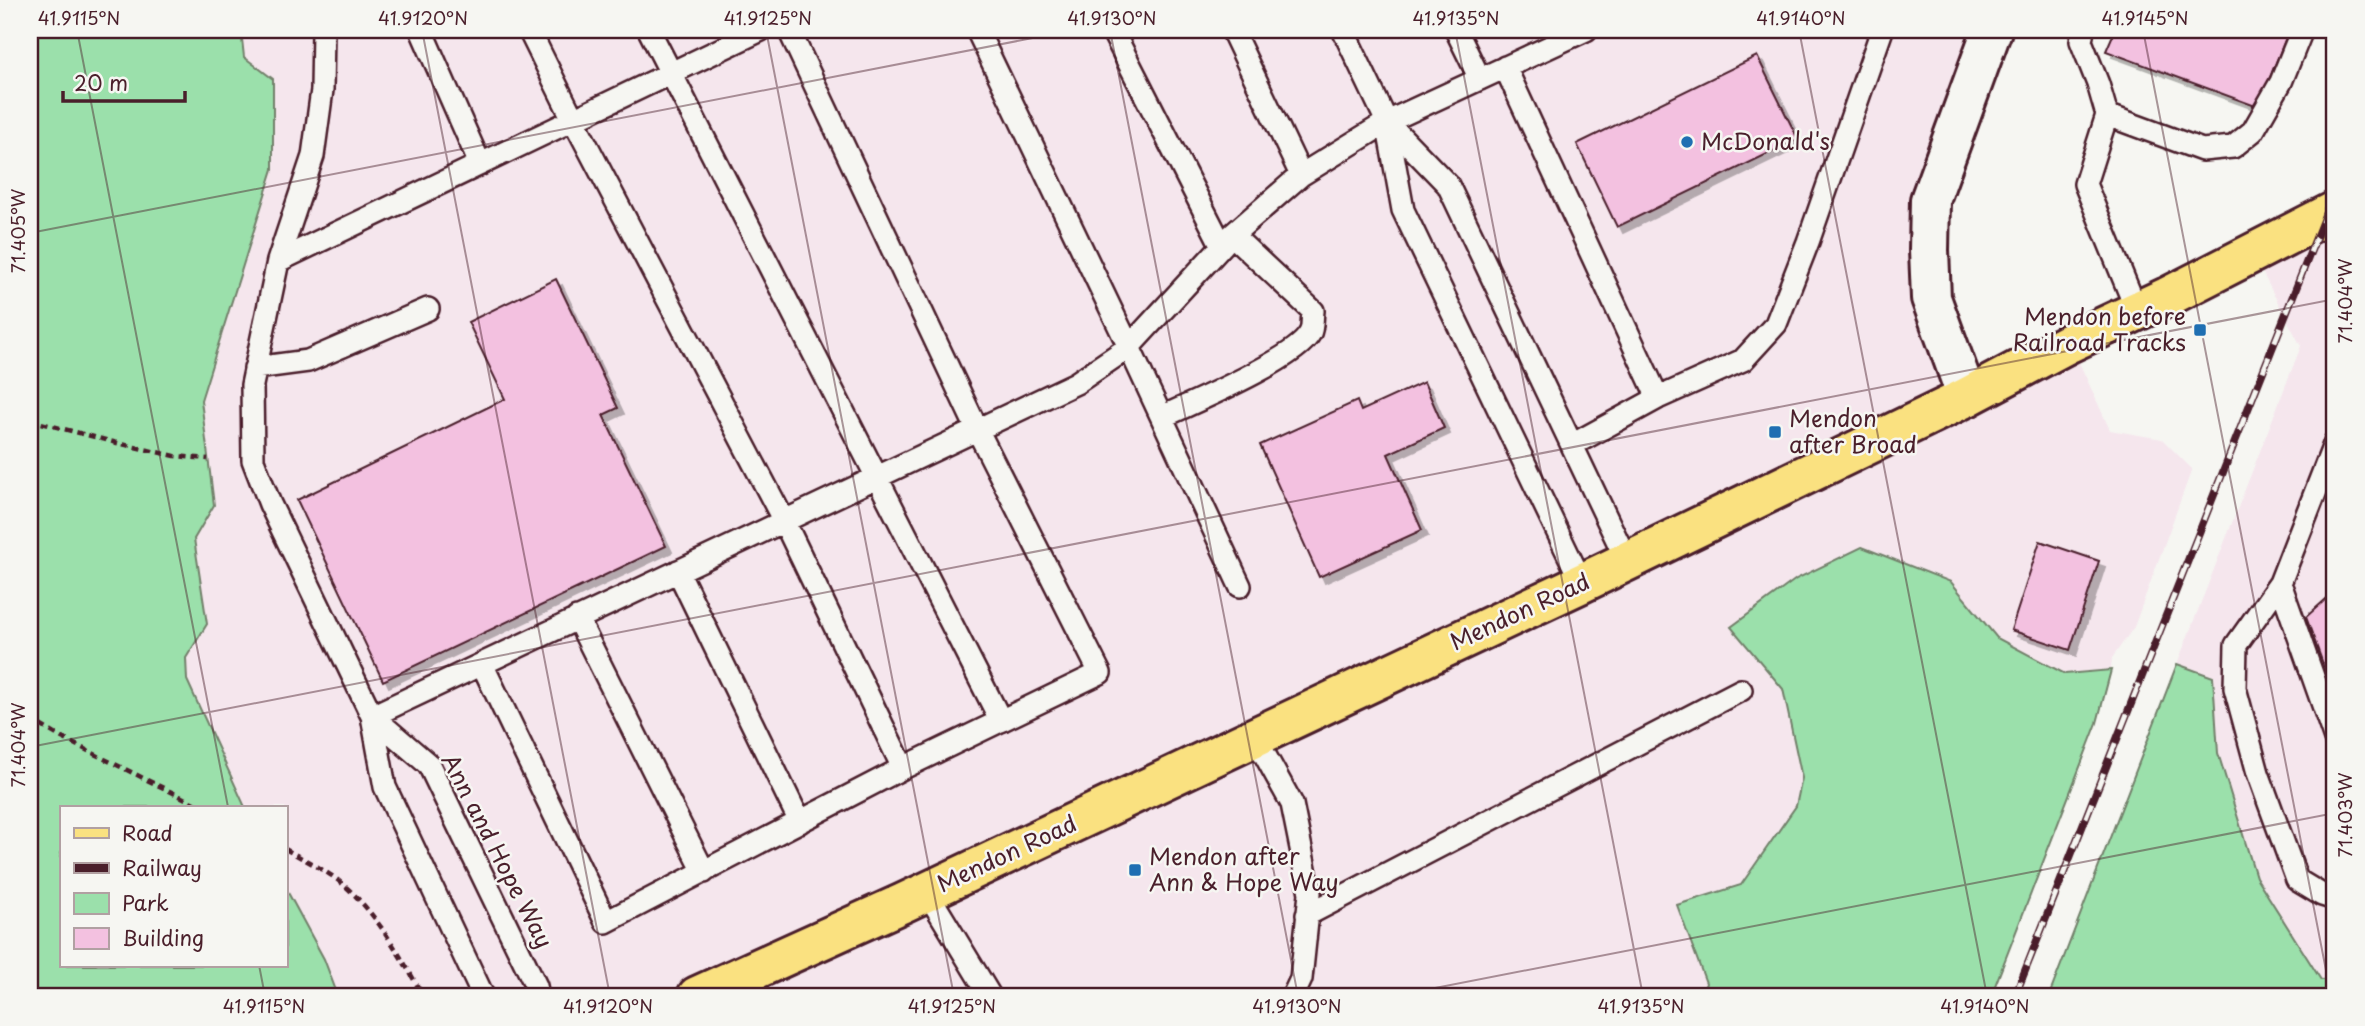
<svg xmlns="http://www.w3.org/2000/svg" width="2365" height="1026" font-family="'Playpen Sans',sans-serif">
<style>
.built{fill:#f5e6ed}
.green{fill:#9be0ab;stroke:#72806b;stroke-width:2}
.building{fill:#f3c1e0;stroke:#4a1f2b;stroke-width:2;filter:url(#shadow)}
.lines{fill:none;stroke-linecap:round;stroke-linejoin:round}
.service-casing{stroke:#4a1f2b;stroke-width:26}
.minor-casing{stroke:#4a1f2b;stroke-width:44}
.primary-casing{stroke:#4a1f2b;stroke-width:44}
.path{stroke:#4a1f2b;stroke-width:4.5;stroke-dasharray:7 5;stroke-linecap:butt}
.service{stroke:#f6f6f2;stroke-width:21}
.minor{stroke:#f6f6f2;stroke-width:38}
.primary{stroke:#fae180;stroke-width:38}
.rail-casing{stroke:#4a1f2b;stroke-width:8}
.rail{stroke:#f6f6f2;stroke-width:5;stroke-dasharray:16;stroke-linecap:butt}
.ticks{fill:none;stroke:#4a1f2b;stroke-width:2;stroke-opacity:0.45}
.poi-dot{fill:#1f6fb2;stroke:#f6f6f2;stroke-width:2.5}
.labels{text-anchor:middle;stroke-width:5;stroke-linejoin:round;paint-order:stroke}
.poi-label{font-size:23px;fill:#4a1f2b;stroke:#f6f6f2;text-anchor:start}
.street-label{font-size:23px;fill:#4a1f2b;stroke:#f6f6f2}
.neatline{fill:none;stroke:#4a1f2b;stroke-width:2.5}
.ticks-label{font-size:18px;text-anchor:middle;fill:#4a1f2b}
</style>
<defs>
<filter id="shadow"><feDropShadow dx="6" dy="6" stdDeviation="0" flood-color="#0004"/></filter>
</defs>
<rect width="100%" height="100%" fill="#f6f6f2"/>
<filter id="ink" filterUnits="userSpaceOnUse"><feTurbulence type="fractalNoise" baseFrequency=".0143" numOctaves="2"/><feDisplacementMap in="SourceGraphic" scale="14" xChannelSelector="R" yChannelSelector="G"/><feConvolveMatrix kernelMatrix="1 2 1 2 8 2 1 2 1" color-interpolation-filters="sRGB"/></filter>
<g filter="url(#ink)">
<path class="built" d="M 241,30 L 1979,30 L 1924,175 L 1963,391 L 2073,349 L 2110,430 L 2162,439 L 2192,469 L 2134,627 L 2112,658 L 2111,670 L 2065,674 L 1997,638 L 1951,582 L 1732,627 L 1783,689 L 1802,778 L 1796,806 L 1741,885 L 1677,905 L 1706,983 L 1701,996 L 338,996 L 324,959 L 285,887 L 285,807 L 245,807 L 187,680 L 186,658 L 207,624 L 194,539 L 214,505 L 201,400 L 273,169 L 244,57 Z
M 2335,211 L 2335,979 L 2321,980 L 2256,877 L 2218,753 L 2213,677 L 2177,664 L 2301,346 L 2254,257 Z"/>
<path class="green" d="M 30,30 L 241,30 L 244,57 L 273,79 L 273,169 L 201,400 L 214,505 L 194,539 L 207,624 L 186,658 L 187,680 L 245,807 L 61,807 L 61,965 L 285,965 L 285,887 L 324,959 L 338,996 L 30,996 Z
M 1862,547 L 1951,582 L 1997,638 L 2065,674 L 2111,670 L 2097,723 L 1991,996 L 1701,996 L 1706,983 L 1677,905 L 1741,885 L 1796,806 L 1802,778 L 1783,689 L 1731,627 L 1796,579 Z
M 2177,664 L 2213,677 L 2218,753 L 2256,877 L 2321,980 L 2335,979 L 2335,996 L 2049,996 Z"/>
<path class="building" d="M 2115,30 L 2289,30 L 2258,107 L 2106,51 Z
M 1757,56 L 1798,139 L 1617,227 L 1577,144 Z
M 556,279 L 618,408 L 603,415 L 666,546 L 383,681 L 297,500 L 505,399 L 468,322 Z
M 1424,382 L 1444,428 L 1388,454 L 1422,530 L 1319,577 L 1260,445 L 1357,401 L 1361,411 Z
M 2040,541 L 2099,561 L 2070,650 L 2011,630 Z
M 2335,591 L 2335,681 L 2330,683 L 2306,617 Z"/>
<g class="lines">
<defs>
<path id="service" d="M 323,30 L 322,90 L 313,156 L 278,261 L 252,385 L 253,460 L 270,504 L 372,716 L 385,787 L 483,996
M 421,30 L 480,164
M 529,30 L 573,119 L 784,521 L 903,768
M 649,30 L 1001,721
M 977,30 L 1129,347 L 1240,586
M 1112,30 L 1222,246
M 1232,30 L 1301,175
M 1343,30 L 1387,122 L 1403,210 L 1582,583
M 1456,30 L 1480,79
M 2083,30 L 2081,41 L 2098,84 L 2107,115 L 2085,184 L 2137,311
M 1505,67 L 1658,398
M 2107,115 L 2202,150 L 2233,147 L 2253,131 L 2281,82 L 2302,30
M 1387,122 L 1448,185 L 1627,561
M 278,261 L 761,30
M 255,368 L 308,361 L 428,309
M 1162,417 C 1192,403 1297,359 1310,333 C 1313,328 1312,317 1313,311 L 1232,235
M 2335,442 L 2280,583 L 2236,645 L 2235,688 L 2258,773 L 2297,880 L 2322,895 L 2335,899
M 1572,445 L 1658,398 L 1743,360 L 1776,324 L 1808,242 L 1882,30
M 678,571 L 800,822
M 2280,583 L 2335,739
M 577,618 L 704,872
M 482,664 L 606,922 L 903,768 L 1100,673 L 977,429 L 789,30
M 372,716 L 1076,383 L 1129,347 L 1232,235 L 1301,175 L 1387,122 L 1586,30
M 372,716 L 429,765 L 536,986 L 538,996
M 1255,737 L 1292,804 L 1310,893 L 1301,979 L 1293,996
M 927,892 L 990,996
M 1307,915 L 1741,690"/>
<path id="minor" d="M 1967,397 L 1931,298 L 1929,250 L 1930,200 L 1992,30"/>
<path id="primary" d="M 697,996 L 903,903 L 1582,583 L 1967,397 L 2069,343 L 2167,297 L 2335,211"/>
</defs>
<use href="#service" class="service-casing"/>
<use href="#minor" class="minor-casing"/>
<use href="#primary" class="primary-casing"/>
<path class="path" d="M 30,420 L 117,443 L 175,456 L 208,459
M 30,719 L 62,738 L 202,807
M 285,849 C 305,860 328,871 345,886 C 377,914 403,960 423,996"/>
<use href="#service" class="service"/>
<use href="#minor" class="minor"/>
<use href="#primary" class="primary"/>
<defs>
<path id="rail" d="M 2015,996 L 2335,190"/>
</defs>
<use href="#rail" class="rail-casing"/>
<use href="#rail" class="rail"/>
</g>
</g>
<path class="ticks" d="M 77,30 L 228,807M 422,30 L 610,996M 766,30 L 954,996M 1110,30 L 1298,996M 1455,30 L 1643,996M 1799,30 L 1987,996M 2143,30 L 2331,996M 30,233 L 1074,30M 30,747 L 2335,299M 259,965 L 265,996M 1394,996 L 2335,813"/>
<g class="poi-dot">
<circle cx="1687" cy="142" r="7"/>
<rect x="2193" y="323" width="14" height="14" rx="3.5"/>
<rect x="1768" y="425" width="14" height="14" rx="3.5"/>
<rect x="1128" y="863" width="14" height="14" rx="3.5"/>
</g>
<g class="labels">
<g class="poi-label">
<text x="1701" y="150">McDonald's</text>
<text x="2186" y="325" text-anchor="end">Mendon before<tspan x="2186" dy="26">Railroad Tracks</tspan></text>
<text x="1789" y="427">Mendon<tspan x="1789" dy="26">after Broad</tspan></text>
<text x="1149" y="865">Mendon after<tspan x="1149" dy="26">Ann &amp; Hope Way</tspan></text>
</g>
<g class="street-label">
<text transform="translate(1520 612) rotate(-25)" y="8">Mendon Road</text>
<text transform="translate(497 851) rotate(63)" y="8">Ann and Hope Way</text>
<text transform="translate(1007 854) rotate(-25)" y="8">Mendon Road</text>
</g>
</g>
<rect width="2365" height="1026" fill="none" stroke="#f6f6f2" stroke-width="77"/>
<rect x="60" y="806" width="228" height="161" fill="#f6f6f2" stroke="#b1a0a2" stroke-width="2"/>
<rect x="74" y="828" width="35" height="10" fill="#fae180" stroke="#b1a0a2" stroke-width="2"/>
<text x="122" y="841" font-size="21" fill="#4a1f2b">Road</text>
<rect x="74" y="863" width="35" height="10" fill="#4a1f2b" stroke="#b1a0a2" stroke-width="2"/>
<text x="122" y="876" font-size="21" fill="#4a1f2b">Railway</text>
<rect x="74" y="893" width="35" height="21" fill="#9be0ab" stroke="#b1a0a2" stroke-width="2"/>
<text x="122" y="911" font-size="21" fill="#4a1f2b">Park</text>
<rect x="74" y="928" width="35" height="21" fill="#f3c1e0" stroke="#b1a0a2" stroke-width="2"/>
<text x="122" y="946" font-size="21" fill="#4a1f2b">Building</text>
<path d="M63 91v10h122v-10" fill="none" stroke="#4a1f2b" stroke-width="3.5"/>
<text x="74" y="91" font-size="21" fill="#4a1f2b" stroke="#f6f6f2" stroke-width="5" paint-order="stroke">20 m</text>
<rect x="38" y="38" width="2288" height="950" class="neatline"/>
<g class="ticks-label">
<text x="79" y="25">41.9115°N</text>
<text x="423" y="25">41.9120°N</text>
<text x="768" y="25">41.9125°N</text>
<text x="1112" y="25">41.9130°N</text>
<text x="1456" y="25">41.9135°N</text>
<text x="1801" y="25">41.9140°N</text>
<text x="2145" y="25">41.9145°N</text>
<text transform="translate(19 231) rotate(-90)" y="6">71.405°W</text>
<text transform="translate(2346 301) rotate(-90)" y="6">71.404°W</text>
<text transform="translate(19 745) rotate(-90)" y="6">71.404°W</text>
<text transform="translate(2346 815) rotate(-90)" y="6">71.403°W</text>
<text x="264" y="1013">41.9115°N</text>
<text x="608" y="1013">41.9120°N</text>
<text x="952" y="1013">41.9125°N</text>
<text x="1297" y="1013">41.9130°N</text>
<text x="1641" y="1013">41.9135°N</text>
<text x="1985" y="1013">41.9140°N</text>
</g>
</svg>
